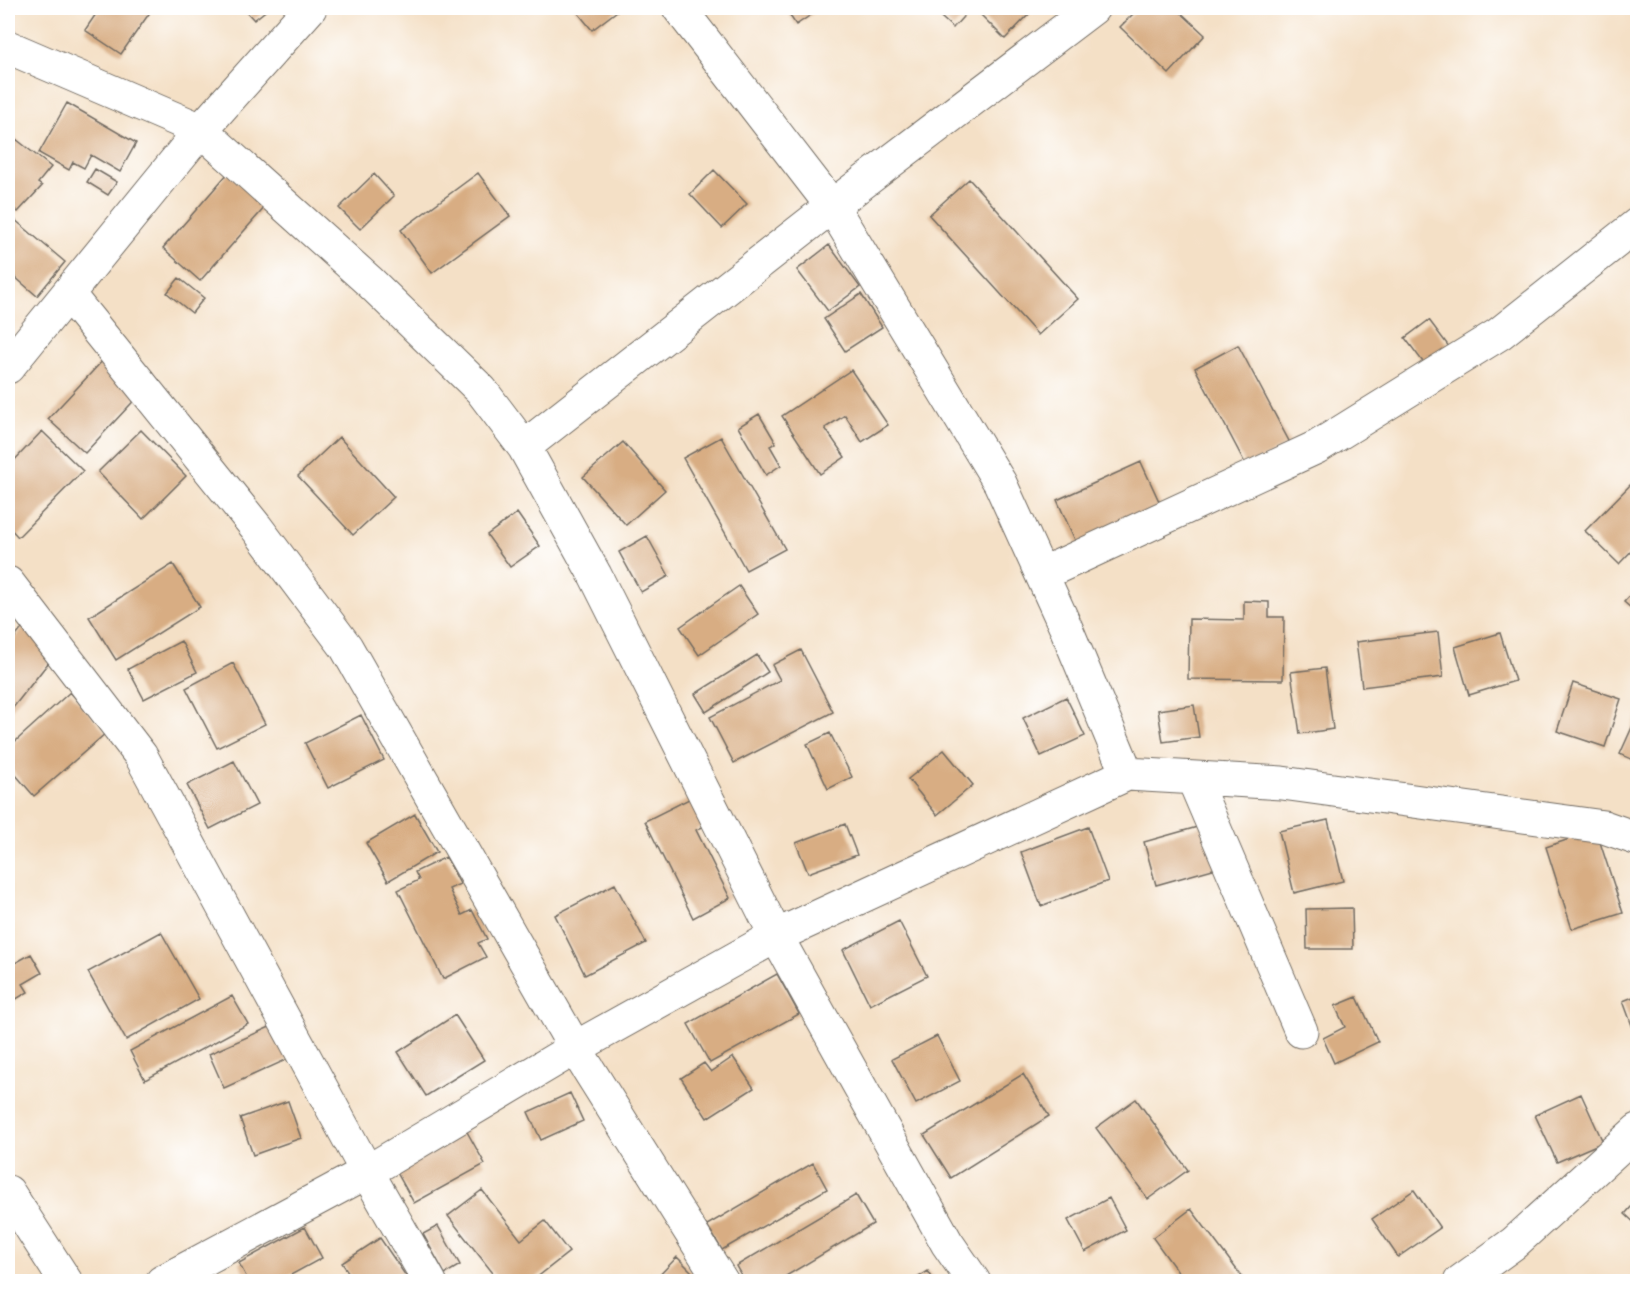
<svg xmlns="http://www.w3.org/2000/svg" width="1645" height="1289" font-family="Itim,sans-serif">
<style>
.building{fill:#d8ad83}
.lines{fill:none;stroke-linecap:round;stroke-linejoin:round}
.minor-casing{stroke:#716a61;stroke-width:35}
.minor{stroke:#fff;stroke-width:33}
</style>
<rect width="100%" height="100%" fill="#fff"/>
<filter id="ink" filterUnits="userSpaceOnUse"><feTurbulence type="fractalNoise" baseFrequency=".0167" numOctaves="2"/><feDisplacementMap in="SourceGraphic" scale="12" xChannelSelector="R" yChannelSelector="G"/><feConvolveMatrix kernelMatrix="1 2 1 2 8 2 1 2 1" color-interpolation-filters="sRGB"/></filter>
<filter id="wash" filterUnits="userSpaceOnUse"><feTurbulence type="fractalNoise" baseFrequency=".008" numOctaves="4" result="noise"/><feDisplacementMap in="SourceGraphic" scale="24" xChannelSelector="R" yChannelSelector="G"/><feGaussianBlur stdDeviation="1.35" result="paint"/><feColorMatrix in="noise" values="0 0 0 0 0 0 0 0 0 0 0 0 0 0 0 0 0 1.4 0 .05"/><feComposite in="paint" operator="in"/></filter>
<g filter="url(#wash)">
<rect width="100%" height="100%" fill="#f4e0c6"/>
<g id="blocks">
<path class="building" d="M 100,8 L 153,8 L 121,54 L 85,30 Z
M 243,8 L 269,8 L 254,20 Z
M 574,8 L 621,8 L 592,30 Z
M 785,8 L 821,8 L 796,25 Z
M 931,8 L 971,8 L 953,28 Z
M 988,8 L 1035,8 L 1005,39 L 981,15 Z
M 1139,8 L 1176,8 L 1205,35 L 1169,74 L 1120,27 Z
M 67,103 L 136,143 L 120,172 L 91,155 L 84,168 L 73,162 L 69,170 L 39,153 Z
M 16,139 L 51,167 L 38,183 L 42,186 L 18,212 L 8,204 L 8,150 Z
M 95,169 L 117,182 L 108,195 L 87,182 Z
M 714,170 L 747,204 L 722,228 L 690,194 Z
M 228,173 L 266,206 L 200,281 L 163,248 Z
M 478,173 L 510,216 L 432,273 L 401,230 Z
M 374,174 L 394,196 L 360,229 L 339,208 Z
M 969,179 L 1078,299 L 1038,335 L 929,215 Z
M 8,214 L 65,262 L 37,296 L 8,271 Z
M 829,245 L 860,287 L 828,311 L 797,270 Z
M 179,278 L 204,298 L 192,313 L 167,293 Z
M 861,294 L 882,327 L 845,351 L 824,319 Z
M 1429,320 L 1450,348 L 1426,366 L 1405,338 Z
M 1238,345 L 1290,443 L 1247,467 L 1195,368 Z
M 106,357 L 143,391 L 85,453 L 48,419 Z
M 851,370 L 888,425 L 862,442 L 845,415 L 825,428 L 845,457 L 820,474 L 782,416 Z
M 759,414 L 776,443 L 770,446 L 781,465 L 766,475 L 738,427 Z
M 141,430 L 186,476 L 143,519 L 98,472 Z
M 42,431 L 83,471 L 18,537 L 8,526 L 8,467 Z
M 339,437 L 394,497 L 353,535 L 298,476 Z
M 721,437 L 785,549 L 746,570 L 683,458 Z
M 623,442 L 665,490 L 626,525 L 583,477 Z
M 1141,462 L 1163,510 L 1079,549 L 1057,500 Z
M 1638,477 L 1638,544 L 1619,564 L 1585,531 Z
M 517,513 L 540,546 L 510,567 L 487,535 Z
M 647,536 L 669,576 L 641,592 L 619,552 Z
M 173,564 L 200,607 L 116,660 L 89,617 Z
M 739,586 L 758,614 L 699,655 L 680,627 Z
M 1638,587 L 1638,614 L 1624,602 Z
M 1244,601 L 1269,602 L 1269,617 L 1284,617 L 1283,680 L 1188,679 L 1189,619 L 1244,620 Z
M 24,626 L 56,653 L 8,714 L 8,646 Z
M 1438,632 L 1443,677 L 1362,687 L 1356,642 Z
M 1500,633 L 1515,681 L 1469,695 L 1455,647 Z
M 181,641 L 197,672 L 144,699 L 128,669 Z
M 801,650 L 833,712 L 734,763 L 710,717 L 780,680 L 772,665 Z
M 757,655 L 768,672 L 706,712 L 695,694 Z
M 233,663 L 265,724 L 217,748 L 186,688 Z
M 1325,668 L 1333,729 L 1300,734 L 1291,672 Z
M 1573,683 L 1621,699 L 1605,747 L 1557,731 Z
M 70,692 L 106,733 L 34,796 L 8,766 L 8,748 Z
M 1066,697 L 1085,736 L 1041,756 L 1023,718 Z
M 1194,705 L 1199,737 L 1163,742 L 1158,710 Z
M 1638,714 L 1638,762 L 1620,754 Z
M 361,715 L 384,760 L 328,788 L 305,743 Z
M 830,733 L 852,777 L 828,789 L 807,744 Z
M 944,750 L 973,785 L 937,815 L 908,779 Z
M 234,761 L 257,805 L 210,829 L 187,785 Z
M 695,796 L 709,824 L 696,830 L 730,898 L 693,918 L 645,821 Z
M 415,814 L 437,852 L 388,881 L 366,843 Z
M 1328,820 L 1343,881 L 1294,893 L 1279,831 Z
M 845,824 L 857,855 L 808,873 L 796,843 Z
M 1208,824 L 1220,867 L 1156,885 L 1144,842 Z
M 1088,827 L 1108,881 L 1041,906 L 1021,852 Z
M 1596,830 L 1623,913 L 1572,929 L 1546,847 Z
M 446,857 L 460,884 L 449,889 L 462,915 L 472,910 L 487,939 L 478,943 L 486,957 L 443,979 L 398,890 L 419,880 L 415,872 Z
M 615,884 L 646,943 L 585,975 L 555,915 Z
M 1352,908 L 1353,949 L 1307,949 L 1306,909 Z
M 899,921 L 927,976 L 870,1005 L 843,950 Z
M 161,932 L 199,999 L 126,1040 L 88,972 Z
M 31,954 L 42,973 L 23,984 L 28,992 L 8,1004 L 8,967 Z
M 777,974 L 799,1014 L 710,1063 L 688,1024 Z
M 1638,995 L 1638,1039 L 1637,1039 L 1623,1001 Z
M 232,996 L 248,1024 L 145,1080 L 130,1051 Z
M 1357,997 L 1378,1042 L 1334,1063 L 1323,1038 L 1345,1027 L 1335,1006 Z
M 455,1015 L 484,1060 L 426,1096 L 398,1052 Z
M 272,1026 L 288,1059 L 224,1088 L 209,1054 Z
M 937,1036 L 960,1081 L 916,1104 L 892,1059 Z
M 733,1057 L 754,1088 L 707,1118 L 681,1078 L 704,1063 L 711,1072 Z
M 1023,1074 L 1049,1116 L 951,1178 L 924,1135 Z
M 570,1093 L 583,1121 L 541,1140 L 528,1112 Z
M 1581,1094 L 1603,1142 L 1557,1162 L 1535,1115 Z
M 1136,1099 L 1188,1170 L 1148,1199 L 1096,1128 Z
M 288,1101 L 301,1138 L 253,1155 L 240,1118 Z
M 466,1130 L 485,1164 L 414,1203 L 395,1169 Z
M 813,1163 L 827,1189 L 722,1250 L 707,1225 Z
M 482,1190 L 521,1240 L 545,1221 L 569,1252 L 531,1282 L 500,1282 L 448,1216 Z
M 1414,1190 L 1440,1228 L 1398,1257 L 1372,1219 Z
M 856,1195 L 873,1224 L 776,1282 L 745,1282 L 736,1266 Z
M 1109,1198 L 1126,1230 L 1085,1252 L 1068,1220 Z
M 1638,1199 L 1638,1226 L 1625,1214 Z
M 1191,1209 L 1246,1282 L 1185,1282 L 1153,1238 Z
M 438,1226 L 460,1265 L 445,1274 L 423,1234 Z
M 305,1227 L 322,1258 L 278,1282 L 249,1282 L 239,1263 Z
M 380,1238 L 410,1282 L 355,1282 L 342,1263 Z
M 677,1257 L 702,1282 L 653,1282 Z
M 928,1271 L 935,1282 L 911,1282 Z"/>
</g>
</g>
<g filter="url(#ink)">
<use href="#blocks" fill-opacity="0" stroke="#716a61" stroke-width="1.5"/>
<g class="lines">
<defs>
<path id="minor" d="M 679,8 L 832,206 L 1000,483 L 1066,628 L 1127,774
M 8,47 L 201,130 L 370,282 L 481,390 L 524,447 L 595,575 L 776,936 L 947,1243 L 974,1282
M 68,294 L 256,527 L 346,647 L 575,1048 L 722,1282
M 8,367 L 201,130 L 310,8
M 524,447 L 832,206 L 1093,8
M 1042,574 L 1317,447 L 1499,334 L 1638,224
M 8,583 L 141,756 L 367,1172 L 430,1282
M 1193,778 L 1301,1031
M 8,1192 L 66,1282
M 162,1282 L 367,1172 L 575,1048 L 776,936 L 1127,774 L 1282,783 L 1604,827 L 1638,839
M 1460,1282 L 1514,1243 L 1638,1130"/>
</defs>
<use href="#minor" class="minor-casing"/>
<use href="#minor" class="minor"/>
</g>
</g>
<rect width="1645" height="1289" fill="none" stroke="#fff" stroke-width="30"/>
</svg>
